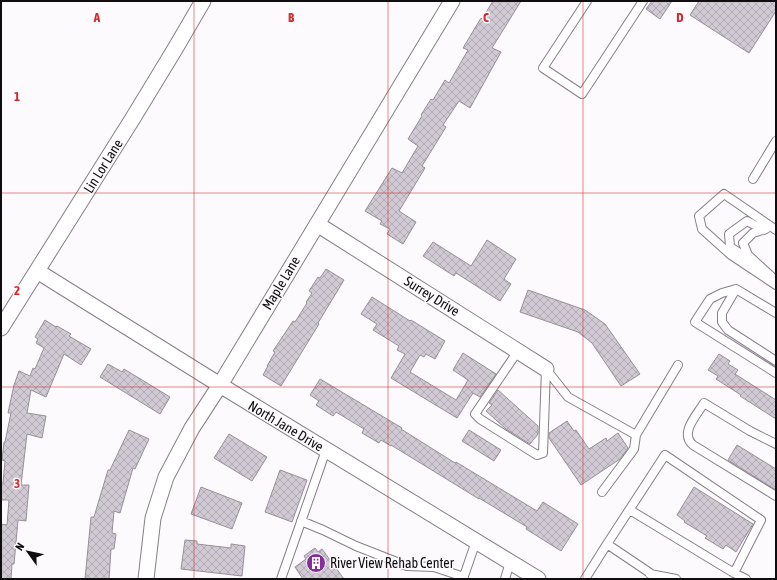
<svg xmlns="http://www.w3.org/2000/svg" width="777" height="580" font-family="'Asap Condensed',sans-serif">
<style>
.building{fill:url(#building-cross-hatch);stroke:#978f99}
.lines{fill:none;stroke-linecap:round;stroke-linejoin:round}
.lane-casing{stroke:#877f88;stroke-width:10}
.street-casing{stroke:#877f88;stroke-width:17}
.lane{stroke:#fff;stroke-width:8}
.street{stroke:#fff;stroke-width:15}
.grid{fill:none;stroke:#d62828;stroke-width:1;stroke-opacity:0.55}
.labels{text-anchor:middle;stroke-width:3;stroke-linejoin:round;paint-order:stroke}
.street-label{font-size:14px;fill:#100d10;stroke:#fdfafe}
.poi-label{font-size:14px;fill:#100d10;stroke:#fdfafe;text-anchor:start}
.grid-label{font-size:13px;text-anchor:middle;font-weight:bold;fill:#d62828;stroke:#fdfafe;stroke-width:3;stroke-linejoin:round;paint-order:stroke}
</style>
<defs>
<pattern id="building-cross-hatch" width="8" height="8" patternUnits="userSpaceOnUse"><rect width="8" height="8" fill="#d1c9d3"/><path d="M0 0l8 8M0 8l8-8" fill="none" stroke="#b2abb4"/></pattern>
</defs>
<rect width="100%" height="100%" fill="#fdfafe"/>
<path class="building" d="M 493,1 L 521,1 L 492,48 L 501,52 L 470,108 L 459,101 L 443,125 L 446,127 L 422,166 L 425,168 L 399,211 L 416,222 L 403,244 L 387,234 L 390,229 L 380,224 L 382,221 L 365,211 L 392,168 L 402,173 L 418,146 L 408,139 L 422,116 L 421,115 L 431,99 L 433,100 L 445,80 L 449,83 L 468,50 L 463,48 L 481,18 L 482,19 Z
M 652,1 L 672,1 L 660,19 L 646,9 Z
M 699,1 L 776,1 L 776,11 L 749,53 L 690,15 Z
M 487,240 L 516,259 L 504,279 L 511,284 L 500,301 L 456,273 L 454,276 L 423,256 L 433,242 L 471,266 Z
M 326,269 L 344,280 L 318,323 L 319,324 L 281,386 L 263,375 L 268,366 L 267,366 L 275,352 L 273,351 L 293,321 L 295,322 L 307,303 L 306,302 L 312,293 L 309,291 L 318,277 L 320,278 Z
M 528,290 L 585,310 L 605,324 L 640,374 L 621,386 L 592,343 L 578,332 L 520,312 Z
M 372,297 L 410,321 L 411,320 L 445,341 L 435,359 L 426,354 L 424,357 L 420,355 L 410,372 L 456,400 L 468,380 L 453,370 L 463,353 L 496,374 L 480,397 L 473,393 L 457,418 L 391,378 L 405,354 L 397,350 L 399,346 L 373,330 L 377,324 L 361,314 Z
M 45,320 L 56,327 L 57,326 L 71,334 L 69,336 L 91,349 L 81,365 L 64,354 L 46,397 L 31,390 L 27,413 L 46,416 L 42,438 L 27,434 L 21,485 L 29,485 L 26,521 L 18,520 L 14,564 L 12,564 L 11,579 L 1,579 L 1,524 L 7,525 L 9,500 L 1,500 L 1,483 L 3,483 L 5,461 L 2,460 L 4,442 L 5,442 L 11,413 L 8,413 L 14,385 L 19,371 L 30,376 L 33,368 L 35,369 L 44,348 L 36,343 L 38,339 L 35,337 Z
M 719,354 L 730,361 L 728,364 L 738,370 L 735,374 L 776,400 L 776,419 L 740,396 L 741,395 L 716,379 L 718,376 L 708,370 Z
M 108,364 L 122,372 L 124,369 L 170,397 L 160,414 L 100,377 Z
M 320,379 L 402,428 L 401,429 L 455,463 L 456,462 L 537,511 L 543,502 L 578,524 L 561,551 L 526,529 L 527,527 L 479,498 L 479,499 L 391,445 L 391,446 L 381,440 L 379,443 L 362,433 L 364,429 L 336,412 L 333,416 L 316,405 L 319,401 L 310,395 Z
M 498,390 L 538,426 L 538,434 L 530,444 L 506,429 L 486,411 L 492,405 L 489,403 Z
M 567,421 L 574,431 L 576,430 L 589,449 L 606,438 L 607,441 L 618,433 L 628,448 L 620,459 L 581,485 L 549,438 L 549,433 Z
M 129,430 L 149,439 L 135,469 L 133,468 L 120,513 L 114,511 L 112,533 L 116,534 L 114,549 L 111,549 L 109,579 L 85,579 L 91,517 L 94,517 L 108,470 L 110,470 Z
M 469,430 L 501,450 L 494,461 L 462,441 Z
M 229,434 L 267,457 L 252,481 L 214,458 Z
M 737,445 L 776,469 L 776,490 L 728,460 Z
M 280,470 L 307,480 L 292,522 L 265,512 Z
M 201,487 L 242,503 L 232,529 L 191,514 Z
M 694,487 L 753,524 L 736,552 L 726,545 L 723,549 L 705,538 L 707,536 L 684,522 L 685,521 L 677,515 Z
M 185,540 L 197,541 L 197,544 L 231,548 L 231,544 L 245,546 L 242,576 L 181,569 Z
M 315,548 L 318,552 L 322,549 L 344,579 L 303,579 L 295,567 L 306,559 L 304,556 Z"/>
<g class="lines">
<defs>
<path id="lane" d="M 587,1 L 543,68 L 582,94 L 643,1
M 753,179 L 776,141
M 766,229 L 753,233 L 743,243 L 748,255 L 773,278
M 776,230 L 724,194 L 699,216 L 702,229 L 731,255 L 776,285
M 757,264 L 730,247 L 729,234 L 747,221 L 764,230
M 736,289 L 722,313 L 722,322 L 728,330 L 776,361
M 776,313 L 736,289 L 722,293 L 710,299 L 695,322 L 776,373
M 518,351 L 475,414 L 480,419 L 537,455 L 543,453 L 546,369
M 546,369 L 568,397 L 636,435 L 678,365
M 776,444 L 750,431 L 704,403 C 697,415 679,433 693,445 L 776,496
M 602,492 L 634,449 L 636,435
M 630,510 L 734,573
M 301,521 L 323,530 L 356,546 L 407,566 L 434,567 L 464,577
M 650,574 L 676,579
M 281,579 L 302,519 L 326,450
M 463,579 L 476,541
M 505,579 L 510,562
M 585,579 L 607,544
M 655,579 L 650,573 L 607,544 L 665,455 L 761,520 L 734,573 L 746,579"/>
<path id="street" d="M 317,224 L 546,369
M 37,271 L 220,385 L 538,579
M 1,328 L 133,118 L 175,49 L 203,1
M 146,579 L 153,518 L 166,477 L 192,428 L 220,385 L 452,1"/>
</defs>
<use href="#lane" class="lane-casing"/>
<use href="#street" class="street-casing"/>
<use href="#lane" class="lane"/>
<use href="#street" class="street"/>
</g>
<path class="grid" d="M 194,1 L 194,579M 388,1 L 388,579M 583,1 L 583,579M 1,193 L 776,193M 1,387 L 776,387"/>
<defs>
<symbol id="building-disc" viewBox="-11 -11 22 22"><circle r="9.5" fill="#872c98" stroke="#fdfafe"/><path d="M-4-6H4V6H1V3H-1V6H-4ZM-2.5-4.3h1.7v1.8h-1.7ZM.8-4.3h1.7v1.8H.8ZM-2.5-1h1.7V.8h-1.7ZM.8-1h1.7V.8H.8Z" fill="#fff"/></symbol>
</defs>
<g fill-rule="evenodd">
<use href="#building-disc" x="305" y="552" width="22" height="22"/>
</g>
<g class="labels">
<g class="street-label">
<text transform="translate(103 166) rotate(-58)" y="5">Lin Lor Lane</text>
<text transform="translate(281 283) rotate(-59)" y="5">Maple Lane</text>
<text transform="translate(432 296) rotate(32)" y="5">Surrey Drive</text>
<text transform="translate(286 426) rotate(31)" y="5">North Jane Drive</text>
</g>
<g class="poi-label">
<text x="330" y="568">River View Rehab Center</text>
</g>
</g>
<g class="grid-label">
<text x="97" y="22">A</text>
<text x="291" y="22">B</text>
<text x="486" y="22">C</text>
<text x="680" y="22">D</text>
<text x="17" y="101">1</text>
<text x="17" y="295">2</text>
<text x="17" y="488">3</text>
</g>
<rect width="777" height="580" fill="none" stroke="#100d10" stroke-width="4"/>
<g transform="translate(28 552) rotate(303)" stroke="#fdfafe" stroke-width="3" paint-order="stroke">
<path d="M0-3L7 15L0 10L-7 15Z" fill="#100d10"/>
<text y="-6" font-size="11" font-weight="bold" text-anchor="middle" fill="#100d10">N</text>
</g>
</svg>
